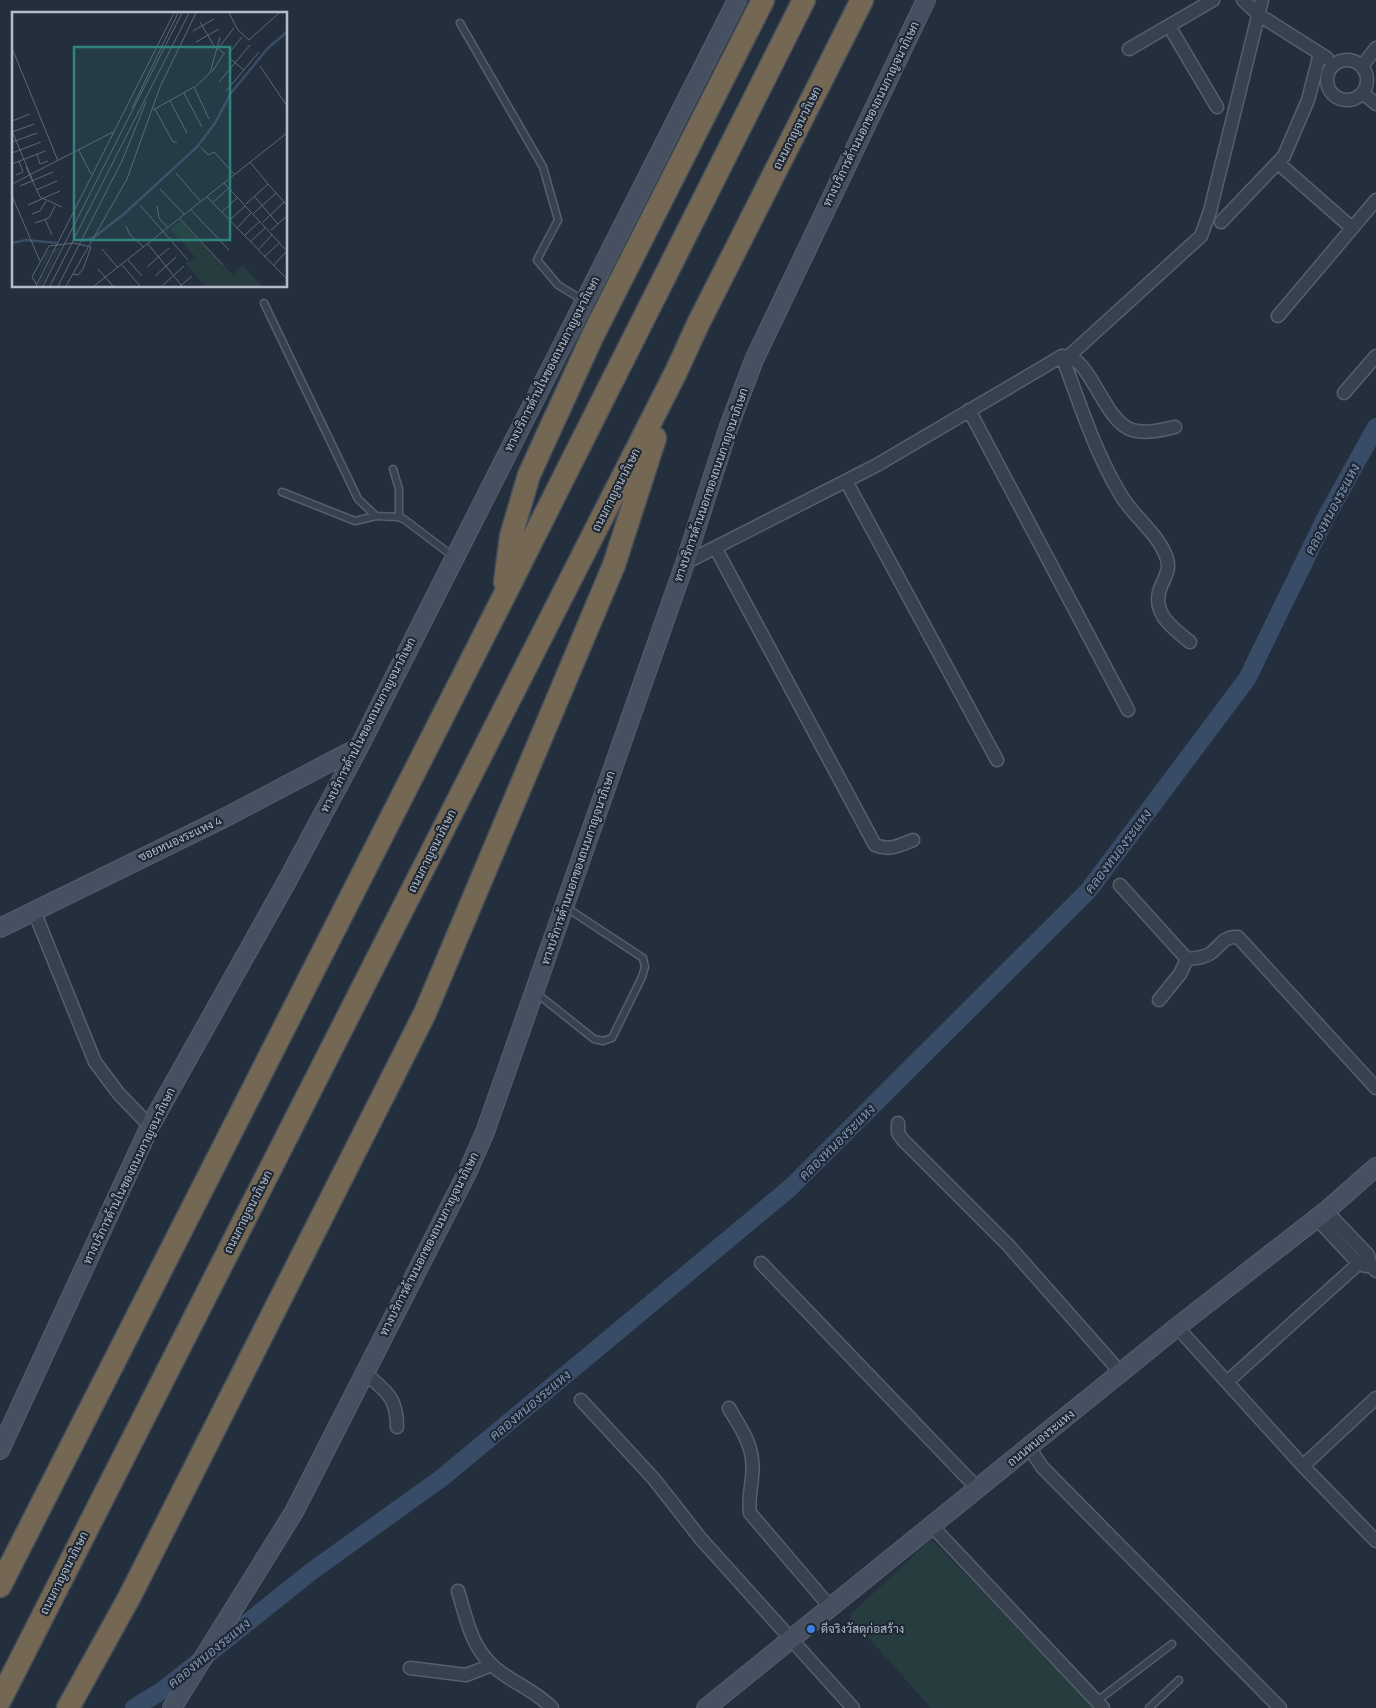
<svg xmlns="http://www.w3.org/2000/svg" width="1376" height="1708" font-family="'Titillium Web',Sarabun,sans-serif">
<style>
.green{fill:#263c3f}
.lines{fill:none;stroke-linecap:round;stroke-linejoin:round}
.canal{stroke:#394c67;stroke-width:18}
.lane-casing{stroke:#565f6c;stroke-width:9}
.street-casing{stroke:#565f6c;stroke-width:15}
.secondary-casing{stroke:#565f6c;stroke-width:20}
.highway-casing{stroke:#434c59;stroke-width:25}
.lane{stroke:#38414e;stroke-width:6}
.street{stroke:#38414e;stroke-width:12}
.secondary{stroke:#465061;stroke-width:18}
.highway{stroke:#746855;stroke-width:22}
.shop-dot{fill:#3f7fe0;stroke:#1d2633;stroke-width:2}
.labels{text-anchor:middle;stroke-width:4;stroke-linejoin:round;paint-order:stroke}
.street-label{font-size:12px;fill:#b4bcc9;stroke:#1d2633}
.poi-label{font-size:12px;fill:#b4bcc9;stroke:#1d2633;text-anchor:start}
.water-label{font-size:14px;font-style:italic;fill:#7c92b1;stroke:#1d2633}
.inset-river{fill:none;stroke:#394c67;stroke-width:2.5}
.inset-road{fill:none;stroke:#5e6776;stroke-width:1}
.view{fill:#308480;fill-opacity:0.15;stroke:#308480;stroke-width:2.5}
.inset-edge{fill:none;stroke:#b4bcc9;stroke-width:2.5}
</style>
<rect width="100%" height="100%" fill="#242f3e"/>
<path class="green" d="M 931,1539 L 1096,1708 L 931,1708 L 849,1616 Z"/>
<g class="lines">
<path class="canal" d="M 134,1708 L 163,1690 L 312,1571 L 443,1477 L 790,1188 L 1088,891 L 1247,679 L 1325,519 L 1376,427"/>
<defs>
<path id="lane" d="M 460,23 L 543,167 L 558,220 L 537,260 L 558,285 L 584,301
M 264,303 L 358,499 L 376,516 L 399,517 L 405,520 L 454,557
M 393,469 L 399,489 L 399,517
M 282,492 L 355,521 L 376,516
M 535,992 L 594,1039 L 603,1041 L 612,1038 L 642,977 L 645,967 L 643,958 L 567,908
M 1097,1701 L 1172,1644
M 1149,1708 L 1179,1680"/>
<path id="street" d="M 1243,0 L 1259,15 L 1327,58
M 1169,26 L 1217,107
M 1129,49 L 1213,0
M1327 80a20 20 0 1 1 40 0a20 20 0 1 1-40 0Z
M 1362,66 L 1376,48
M 1363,93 L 1376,104
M 1278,163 L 1352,228
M 1221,222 L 1284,156 L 1308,100 L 1320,54
M 1278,316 L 1376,200
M 1062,356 C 1091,354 1102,420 1132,430 C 1146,434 1161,430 1175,427
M 1069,356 L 1201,236 L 1210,211 L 1262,0
M 1344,393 L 1376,356
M 969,410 L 1128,710
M 846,481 L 997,760
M 716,549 L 875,845 C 889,851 899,846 913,840
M 685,563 L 877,465 L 1062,356 C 1080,404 1095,453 1122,497 C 1135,518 1159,534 1167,559 C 1170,568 1166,575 1162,584 C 1149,611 1171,627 1190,642
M 1120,885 L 1187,959 C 1196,958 1204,958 1211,953 C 1221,945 1224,936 1238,937 L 1376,1088
M 34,911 L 95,1062 L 119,1094 L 150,1126
M 1159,1000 L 1180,974 L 1187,959
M 898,1123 L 898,1133 L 903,1140 L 1008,1245 L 1121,1373
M 1326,1211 L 1368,1255 L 1371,1266 L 1376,1271
M 1316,1218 L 1359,1264 L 1366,1266
M 761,1263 L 978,1489
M 1177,1327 L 1303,1466 L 1376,1541
M 364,1372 C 386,1392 397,1396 397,1427
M 1227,1382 L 1368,1255
M 581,1400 L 654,1479 L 701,1539 L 853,1708
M 729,1408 C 738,1424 750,1440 752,1459 C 755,1477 747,1495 750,1513 L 831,1608
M 1029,1447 L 1042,1467 L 1280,1708
M 1303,1466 L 1376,1398
M 932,1526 L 1103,1708
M 458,1591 C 466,1617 471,1646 492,1665 C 509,1682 533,1688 552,1708
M 410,1668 L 466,1675 L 492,1665"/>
<path id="secondary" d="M 0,928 L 226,817 L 359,747
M 0,1450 L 150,1126 L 286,883 L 359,747 L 737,0
M 172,1708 L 294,1512 L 467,1173 L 485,1132 L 685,563 L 729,426 L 754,360 L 926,0
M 706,1708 L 1177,1327 L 1326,1211 L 1376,1167"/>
<path id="highway" d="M 505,582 L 511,536 L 529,475 L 593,335 L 763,0
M 0,1586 L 502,600 L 804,0
M 0,1700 L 676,372 L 698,324 L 862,0
M 68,1708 L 130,1596 L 425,1013 L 614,565 L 655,438"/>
</defs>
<use href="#lane" class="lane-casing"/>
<use href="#street" class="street-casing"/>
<use href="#secondary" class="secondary-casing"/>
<use href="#highway" class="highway-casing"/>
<use href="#lane" class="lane"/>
<use href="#street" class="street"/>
<use href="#secondary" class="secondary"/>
<use href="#highway" class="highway"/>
</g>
<circle class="shop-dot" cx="811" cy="1629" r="5"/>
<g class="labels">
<g class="street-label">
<text transform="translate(871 114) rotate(-64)" y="4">ทางบริการด้านนอกของถนนกาญจนาภิเษก</text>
<text transform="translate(797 128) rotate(-63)" y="4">ถนนกาญจนาภิเษก</text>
<text transform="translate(552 364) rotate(-63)" y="4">ทางบริการด้านในของถนนกาญจนาภิเษก</text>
<text transform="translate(711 485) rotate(-71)" y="4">ทางบริการด้านนอกของถนนกาญจนาภิเษก</text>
<text transform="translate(616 490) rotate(-63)" y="4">ถนนกาญจนาภิเษก</text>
<text transform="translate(368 725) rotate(-63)" y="4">ทางบริการด้านในของถนนกาญจนาภิเษก</text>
<text transform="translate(180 839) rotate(-25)" y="4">ซอยหนองระแหง 4</text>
<text transform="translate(432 851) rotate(-63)" y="4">ถนนกาญจนาภิเษก</text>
<text transform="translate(578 868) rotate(-71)" y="4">ทางบริการด้านนอกของถนนกาญจนาภิเษก</text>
<text transform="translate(129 1176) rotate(-64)" y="4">ทางบริการด้านในของถนนกาญจนาภิเษก</text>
<text transform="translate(248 1212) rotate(-63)" y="4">ถนนกาญจนาภิเษก</text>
<text transform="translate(429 1244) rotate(-63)" y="4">ทางบริการด้านนอกของถนนกาญจนาภิเษก</text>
<text transform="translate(1041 1438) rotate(-39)" y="4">ถนนหนองระแหง</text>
<text transform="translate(64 1573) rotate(-63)" y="4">ถนนกาญจนาภิเษก</text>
</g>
<g class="poi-label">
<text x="821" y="1633">ดีจริงวัสดุก่อสร้าง</text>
</g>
<g class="water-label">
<text transform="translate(1332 509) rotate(-62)" y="5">คลองหนองระแหง</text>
<text transform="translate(1118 851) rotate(-53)" y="5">คลองหนองระแหง</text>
<text transform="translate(837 1142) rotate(-45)" y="5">คลองหนองระแหง</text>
<text transform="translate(530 1405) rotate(-40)" y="5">คลองหนองระแหง</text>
<text transform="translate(209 1653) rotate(-39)" y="5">คลองหนองระแหง</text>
</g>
</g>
<g transform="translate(12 12)">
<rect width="275" height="275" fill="#242f3e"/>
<path d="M 168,209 L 221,263 L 231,254 L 250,274 L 193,274 L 173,251 L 184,246 L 158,217 ZM 49,235 L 28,274 L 26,274 L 43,241 L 39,240 L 24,269 L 35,239 Z" fill="#263c3f"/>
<path class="inset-river" d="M 70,229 L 81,226 L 112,202 L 185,135 L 203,111 L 219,81 L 256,36 L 275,20M 0,231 L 14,228 L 45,231"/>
<path class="inset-road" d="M 217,1 L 226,18 L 237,28 L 267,1M 188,10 L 202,34 L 213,42M 181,19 L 202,7M 184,30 L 207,17M 208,34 L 222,16M 0,36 L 46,149M 216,42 L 230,25M 216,45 L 232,58M 248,54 L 275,94M 200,60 L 212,41M 207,70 L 238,33M 183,75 L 198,61 L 208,25M 214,79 L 247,40M 172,81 L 190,115M 158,89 L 175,121M 120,96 L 166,1M 143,97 L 161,130 L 165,130M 141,98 L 182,75 L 197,107M 0,109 L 18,102M 0,119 L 21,169M 0,120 L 22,112M 0,130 L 25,121M 189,135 L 196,143 L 202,140 L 222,162M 66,137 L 79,162M 0,141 L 29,130M 25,142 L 28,152 L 36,149M 0,152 L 33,139M 14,155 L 28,185 L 50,195M 164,161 L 189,190M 4,163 L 11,160 L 7,149M 212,171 L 275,239M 0,172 L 101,120M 256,172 L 275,193M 8,174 L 41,160M 148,177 L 173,203M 24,178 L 45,169M 0,184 L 28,249M 242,184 L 266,212M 195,185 L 275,267M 201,190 L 217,176M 234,192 L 256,172 L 238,150M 16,193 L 48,179M 128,193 L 176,248M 145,194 L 147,206 L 156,216M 179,198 L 217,238M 210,200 L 225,186M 242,201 L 264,181M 20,202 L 28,199 L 34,189M 33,207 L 40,223M 168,207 L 211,253M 218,208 L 233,194M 251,210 L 272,190M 23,211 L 37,206 L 43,194M 114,214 L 118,223 L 132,235M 225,216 L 239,201M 259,218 L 275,204M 232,224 L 247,210M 238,230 L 253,216M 136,232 L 170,274M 90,237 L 106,256M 246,238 L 260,223M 252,245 L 267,231M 116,248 L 130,264M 110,253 L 128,274M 261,254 L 275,239M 135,255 L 157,236M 86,257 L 101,274M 143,264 L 164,245M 25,273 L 20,265 L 37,234 L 62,231 L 79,235 L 71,257 L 66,263 L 61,262M 151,273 L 172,254M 24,274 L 162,1M 31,274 L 170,1M 38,274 L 177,1M 46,274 L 110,149 L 134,90M 54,274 L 115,167 L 148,75 L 184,1M 82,274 L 275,121M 168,274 L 180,264"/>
<path class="view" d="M 62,35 L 218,35 L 218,228 L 62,228 Z"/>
<rect width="275" height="275" class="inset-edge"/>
</g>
</svg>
